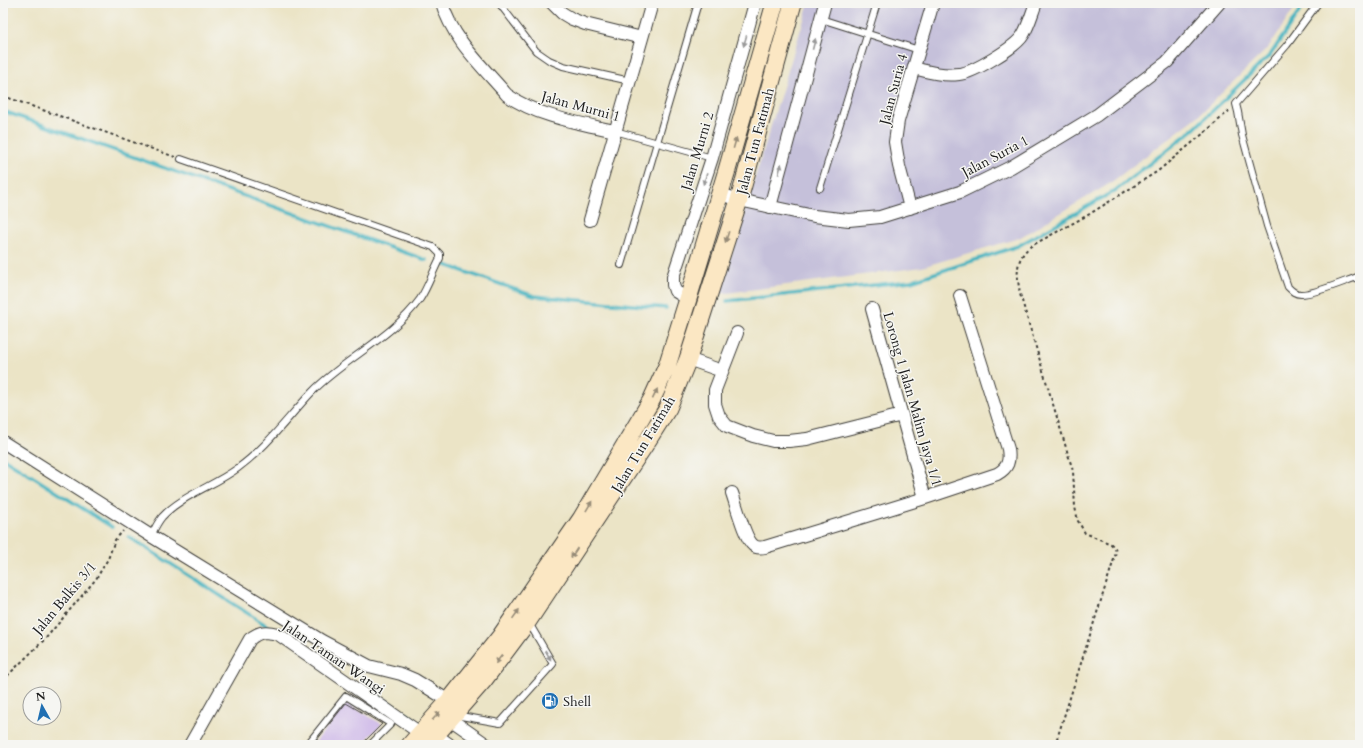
<svg xmlns="http://www.w3.org/2000/svg" width="1363" height="748" font-family="Cardo,serif">
<style>
.industrial{fill:#c5c0da}
.lines{fill:none;stroke-linecap:round;stroke-linejoin:round}
.stream{stroke:#45b3c0;stroke-width:3.5}
.building{fill:#ccb5e8}
.service-casing{stroke:#3b3a36;stroke-width:8}
.minor-casing{stroke:#3b3a36;stroke-width:14}
.secondary-casing{stroke:#3b3a36;stroke-width:19}
.path{stroke:#3b3a36;stroke-width:2;stroke-dasharray:3 3;stroke-linecap:butt}
.service{stroke:#fff;stroke-width:6}
.minor{stroke:#fff;stroke-width:12}
.secondary{stroke:#fbe7c3;stroke-width:17}
.oneway{fill:#999}
.oneway2{fill:#978c78}
.labels{text-anchor:middle;stroke-width:3;stroke-linejoin:round;paint-order:stroke}
.street-label{font-size:14px;fill:#1c1c1c;stroke:#f6f6f2}
.poi-label{font-size:14px;fill:#1c1c1c;stroke:#f6f6f2;text-anchor:start}
</style>
<rect width="100%" height="100%" fill="#f6f6f2"/>
<filter id="ink" filterUnits="userSpaceOnUse"><feTurbulence type="fractalNoise" baseFrequency=".025" numOctaves="2"/><feDisplacementMap in="SourceGraphic" scale="8" xChannelSelector="R" yChannelSelector="G"/><feConvolveMatrix kernelMatrix="1 2 1 2 8 2 1 2 1" color-interpolation-filters="sRGB"/></filter>
<filter id="wash" filterUnits="userSpaceOnUse"><feTurbulence type="fractalNoise" baseFrequency=".012" numOctaves="4" result="noise"/><feDisplacementMap in="SourceGraphic" scale="16" xChannelSelector="R" yChannelSelector="G"/><feGaussianBlur stdDeviation="0.9" result="paint"/><feColorMatrix in="noise" values="0 0 0 0 0 0 0 0 0 0 0 0 0 0 0 0 0 1.4 0 .05"/><feComposite in="paint" operator="in"/></filter>
<g filter="url(#wash)">
<rect width="100%" height="100%" fill="#ebe4c6"/>
<path class="industrial" d="M 809,3 L 1298,3 L 1268,48 L 1197,117 L 1109,184 L 1019,238 L 922,267 L 719,294 Z"/>
<g class="lines">
<path class="stream" d="M 3,111 L 426,260
M 440,263 L 534,296 L 666,308
M 727,301 L 911,281 L 1018,246 L 1116,190 L 1194,129 L 1271,54 L 1305,3
M 3,458 L 112,527
M 129,537 L 272,629
M 367,689 L 415,720
M 457,744 L 459,745"/>
</g>
<g id="blocks">
<path class="building" d="M 346,703 L 382,724 L 361,745 L 313,745 Z"/>
</g>
</g>
<g filter="url(#ink)">
<use href="#blocks" fill-opacity="0" stroke="#3b3a36" stroke-width="1"/>
<g class="lines">
<defs>
<path id="service" d="M 499,3 L 536,51 L 549,60 L 563,66 L 630,81
M 1318,3 L 1287,45 L 1236,104 L 1238,112 L 1242,135 L 1267,226 L 1288,287 C 1292,291 1295,294 1301,294 C 1316,294 1345,281 1360,276
M 821,19 L 919,50
M 615,131 L 712,158
M 820,188 L 877,3
M 621,265 L 698,3
M 151,536 C 154,530 157,523 162,517 C 182,495 214,486 238,468 C 267,447 288,417 312,392 C 345,358 392,338 420,299 C 428,287 433,271 440,258 L 440,254 L 433,247 L 181,159
M 455,715 L 500,723 L 553,664 L 529,623
M 307,745 L 346,696 L 391,724 L 370,745"/>
<path id="minor" d="M 442,3 C 452,39 483,67 507,95 C 538,117 580,123 615,131
M 552,3 L 562,13 L 572,19 L 585,24 L 642,38
M 914,68 C 929,72 943,76 959,74 C 973,73 1016,47 1023,35 C 1029,25 1032,13 1036,3
M 720,194 L 739,200 L 814,216 L 849,220 L 880,217 L 960,192 L 1011,167 L 1097,115 L 1167,62 L 1219,3
M 770,207 L 825,3
M 910,208 L 899,166 L 895,142 L 898,121 L 933,3
M 590,220 L 652,3
M 688,299 L 675,291 L 673,285 L 673,277 L 712,158 L 755,3
M 872,309 L 925,498
M 737,333 L 715,390 L 715,404 L 719,416 L 727,426 L 753,436 L 773,441 L 789,441 L 807,439 L 902,415
M 688,359 L 722,371
M 3,442 L 151,536 L 322,641 L 369,666 L 401,674 L 415,680 L 449,701
M 732,493 C 736,504 745,539 753,545 C 756,548 760,548 765,547 L 925,498 L 997,474 C 1008,468 1010,461 1008,449 L 960,296
M 450,719 L 487,745
M 436,735 L 450,745
M 190,745 L 250,639 C 260,631 266,631 278,634 L 420,733"/>
<path id="secondary" d="M 410,745 L 449,701 L 500,637 L 581,519 L 652,399 L 667,366 L 688,299 L 727,170 L 775,3
M 427,745 L 483,681 L 528,621 L 644,446 L 668,408 L 688,359 L 739,200 L 793,3"/>
</defs>
<use href="#service" class="service-casing"/>
<use href="#minor" class="minor-casing"/>
<use href="#secondary" class="secondary-casing"/>
<path class="path" d="M 3,96 L 175,157
M 3,680 L 46,638 L 96,579 L 108,559 L 115,540 L 123,531
M 1055,745 L 1116,553 L 1115,548 L 1111,544 L 1085,533 L 1078,521 L 1075,507 L 1073,471 L 1020,294 C 1017,274 1014,260 1031,246 L 1088,215 L 1158,171 L 1204,133 L 1229,111"/>
<use href="#service" class="service"/>
<use href="#minor" class="minor"/>
<use href="#secondary" class="secondary"/>
</g>
<defs><path id="oneway-solid" d="M-6-.8H1V-3.2L6.5 0L1 3.2V.8H-6Z"/></defs>
<g class="oneway">
<use href="#oneway-solid" transform="translate(745 41) rotate(106)"/>
<use href="#oneway-solid" transform="translate(814 44) rotate(-75)"/>
<use href="#oneway-solid" transform="translate(780 169) rotate(-75)"/>
<use href="#oneway-solid" transform="translate(705 179) rotate(109)"/>
<use href="#oneway-solid" transform="translate(548 655) rotate(60)"/>
</g>
<g class="oneway2">
<use href="#oneway-solid" transform="translate(735 143) rotate(-74)"/>
<use href="#oneway-solid" transform="translate(727 237) rotate(108)"/>
<use href="#oneway-solid" transform="translate(655 394) rotate(-65)"/>
<use href="#oneway-solid" transform="translate(589 506) rotate(-59)"/>
<use href="#oneway-solid" transform="translate(574 553) rotate(124)"/>
<use href="#oneway-solid" transform="translate(516 614) rotate(-55)"/>
<use href="#oneway-solid" transform="translate(499 659) rotate(127)"/>
<use href="#oneway-solid" transform="translate(436 716) rotate(-48)"/>
</g>
</g>
<defs>
<symbol id="fuel-disc" viewBox="-11 -11 22 22"><circle r="9.5" fill="#1f6fb2" stroke="#f6f6f2"/><path d="M-5.5-6h7V0h2V4h1.3V-2.5L3-4.5l.8-.8L6-3V5H2.5V1h-1V6h-7ZM-4.2-4.7v3.2H.2V-4.7Z" fill="#fff"/></symbol>
</defs>
<g fill-rule="evenodd">
<use href="#fuel-disc" x="540" y="691" width="20" height="20"/>
</g>
<g class="labels">
<g class="street-label">
<text transform="translate(893 89) rotate(-75)" y="5">Jalan Suria 4</text>
<text transform="translate(581 106) rotate(15)" y="5">Jalan Murni 1</text>
<text transform="translate(755 141) rotate(-75)" y="5">Jalan Tun Fatimah</text>
<text transform="translate(697 151) rotate(-73)" y="5">Jalan Murni 2</text>
<text transform="translate(995 156) rotate(-28)" y="5">Jalan Suria 1</text>
<text transform="translate(913 399) rotate(74)" y="5">Lorong 1 Jalan Malim Jaya 1/1</text>
<text transform="translate(643 444) rotate(-59)" y="5">Jalan Tun Fatimah</text>
<text transform="translate(64 598) rotate(-50)" y="5">Jalan Balkis 3/1</text>
<text transform="translate(334 657) rotate(34)" y="5">Jalan Taman Wangi</text>
</g>
<g class="poi-label">
<text x="563" y="706">Shell</text>
</g>
</g>
<rect width="1363" height="748" fill="none" stroke="#f6f6f2" stroke-width="16"/>
<g transform="translate(42 706) rotate(352)"><circle r="19" fill="#f6f6f2" stroke="#9f9f9c"/>
<path d="M0-3L7 15L0 10L-7 15Z" fill="#1f6fb2"/>
<text y="-6" font-size="11" font-weight="bold" text-anchor="middle" fill="#1c1c1c">N</text>
</g>
</svg>
